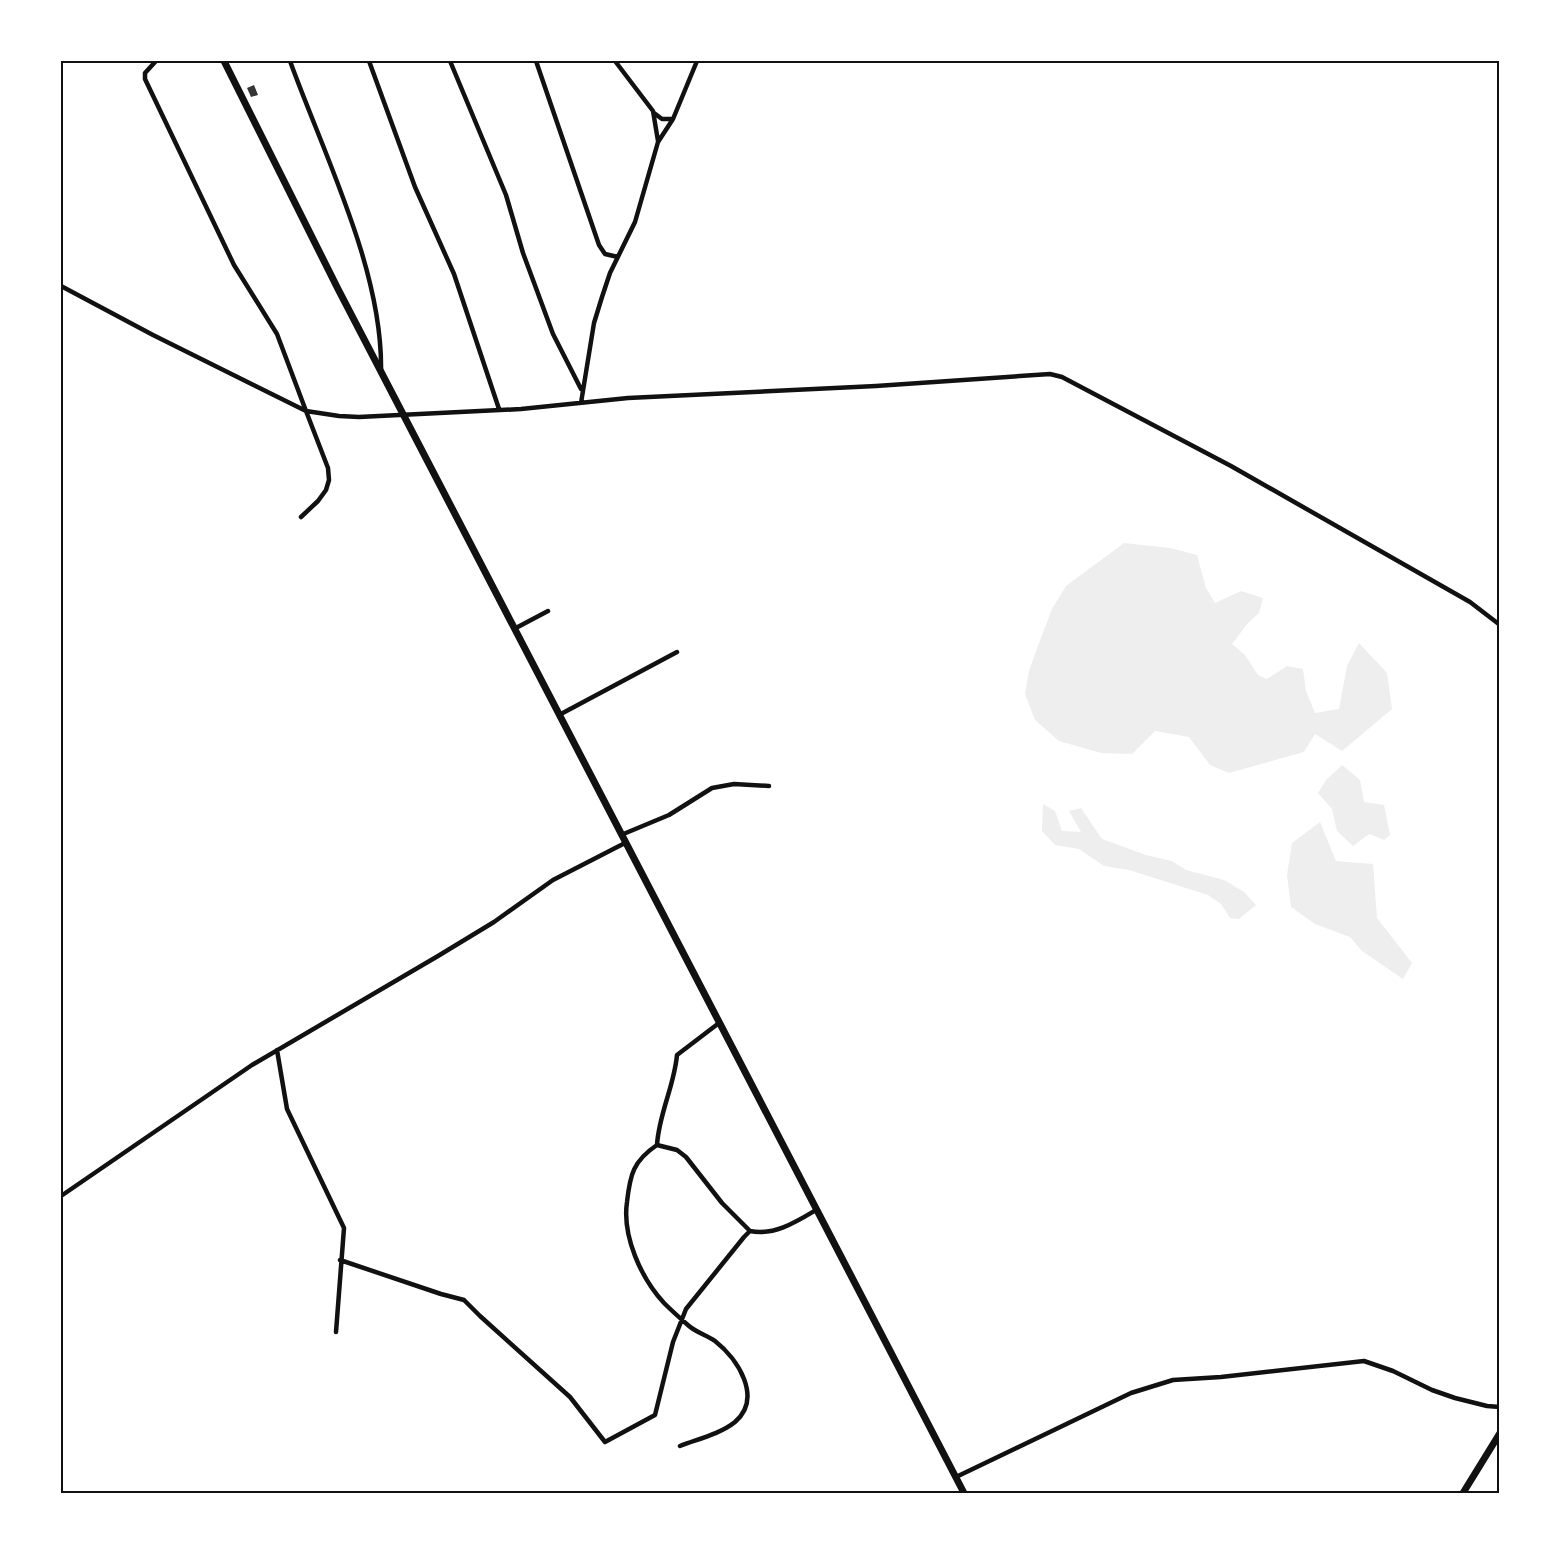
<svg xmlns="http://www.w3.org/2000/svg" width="1561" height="1554" font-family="Arial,sans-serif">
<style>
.green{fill:#eee}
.building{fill:#353535}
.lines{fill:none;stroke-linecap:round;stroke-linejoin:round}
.minor{stroke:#111;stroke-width:4.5}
.primary{stroke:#111;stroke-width:7}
.neatline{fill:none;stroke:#111;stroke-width:2}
</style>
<rect width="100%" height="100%" fill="#fff"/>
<path class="green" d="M 1124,543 L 1170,548 L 1197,555 L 1206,588 L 1215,603 L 1241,591 L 1263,598 L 1259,613 L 1248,623 L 1232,644 L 1245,655 L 1258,675 L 1267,679 L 1287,666 L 1303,669 L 1306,691 L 1315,713 L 1339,709 L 1347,666 L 1359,643 L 1387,673 L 1392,709 L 1342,751 L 1315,734 L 1304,752 L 1229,773 L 1210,765 L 1189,737 L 1155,731 L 1132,754 L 1101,753 L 1059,741 L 1035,720 L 1025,694 L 1029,671 L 1039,643 L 1052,609 L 1066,586 Z
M 1342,765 L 1360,780 L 1364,802 L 1384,805 L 1390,835 L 1384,840 L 1369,834 L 1353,846 L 1337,831 L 1332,809 L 1318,793 L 1326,780 Z
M 1043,804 L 1055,811 L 1062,831 L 1081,832 L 1069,811 L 1081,808 L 1102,839 L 1146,855 L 1172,861 L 1186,870 L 1224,880 L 1244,892 L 1256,905 L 1239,919 L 1230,918 L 1221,904 L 1208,895 L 1129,870 L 1104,866 L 1079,849 L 1055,845 L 1042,831 Z
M 1320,822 L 1336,861 L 1373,864 L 1377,918 L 1412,963 L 1403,979 L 1362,951 L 1350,937 L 1315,924 L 1291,907 L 1287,875 L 1292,843 Z"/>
<path class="building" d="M 254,85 L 258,95 L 251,97 L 247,88 Z"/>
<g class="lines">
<path class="minor" d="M 156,61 L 145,73 L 145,79 L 234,265 L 277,334 L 306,411 L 339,416 L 359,417 L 521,409 L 628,398 L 876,386 L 1050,374 L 1062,377 L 1231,466 L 1470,602 L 1500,625
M 290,61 C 324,155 383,271 381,371
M 369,61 L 415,187 L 454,274 L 499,409
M 450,61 L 506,195 L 523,253 L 553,334 L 581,389
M 536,61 L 599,245 L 605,254 L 618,257
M 615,61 L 653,111 L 658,141
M 654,113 L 662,119 L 673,119
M 61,286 L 153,335 L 306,411 L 328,468 L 329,480 L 326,490 L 318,501 L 301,517
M 581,403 L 594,323 L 602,297 L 610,273 L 635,222 L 658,142 L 673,119 L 697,61
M 514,629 L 548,611
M 559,715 L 677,652
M 621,835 L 669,815 L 712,788 L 734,784 L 769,786
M 277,1050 L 287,1109 L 344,1228 L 336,1332
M 657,1145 C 659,1113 674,1087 677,1055 L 719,1023
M 61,1196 L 252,1065 L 438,956 L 494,922 L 553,880 L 625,843
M 340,1260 L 441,1294 L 464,1300 L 480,1316 L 570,1397 L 605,1442 L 655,1415 L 673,1342 L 686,1309 L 744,1237 L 750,1231 C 774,1236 796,1222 816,1210
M 680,1446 C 698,1439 720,1434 735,1422 C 763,1398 738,1359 715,1341 C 707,1335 697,1333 689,1326 C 681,1319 672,1311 664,1303 C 641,1278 622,1236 627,1202 C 630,1175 633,1161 657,1145 L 677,1150 L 686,1157 L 722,1203 L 750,1231
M 956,1477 L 1131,1393 L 1173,1380 L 1221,1377 L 1364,1361 L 1393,1371 L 1432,1390 L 1455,1398 L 1487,1406 L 1500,1407"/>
<path class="primary" d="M 224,61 L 338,289 L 964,1493
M 1463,1493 L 1500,1433"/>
</g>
<rect width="1561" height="1554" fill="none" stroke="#ffffff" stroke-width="125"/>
<rect x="62" y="62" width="1436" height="1430" class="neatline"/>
</svg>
